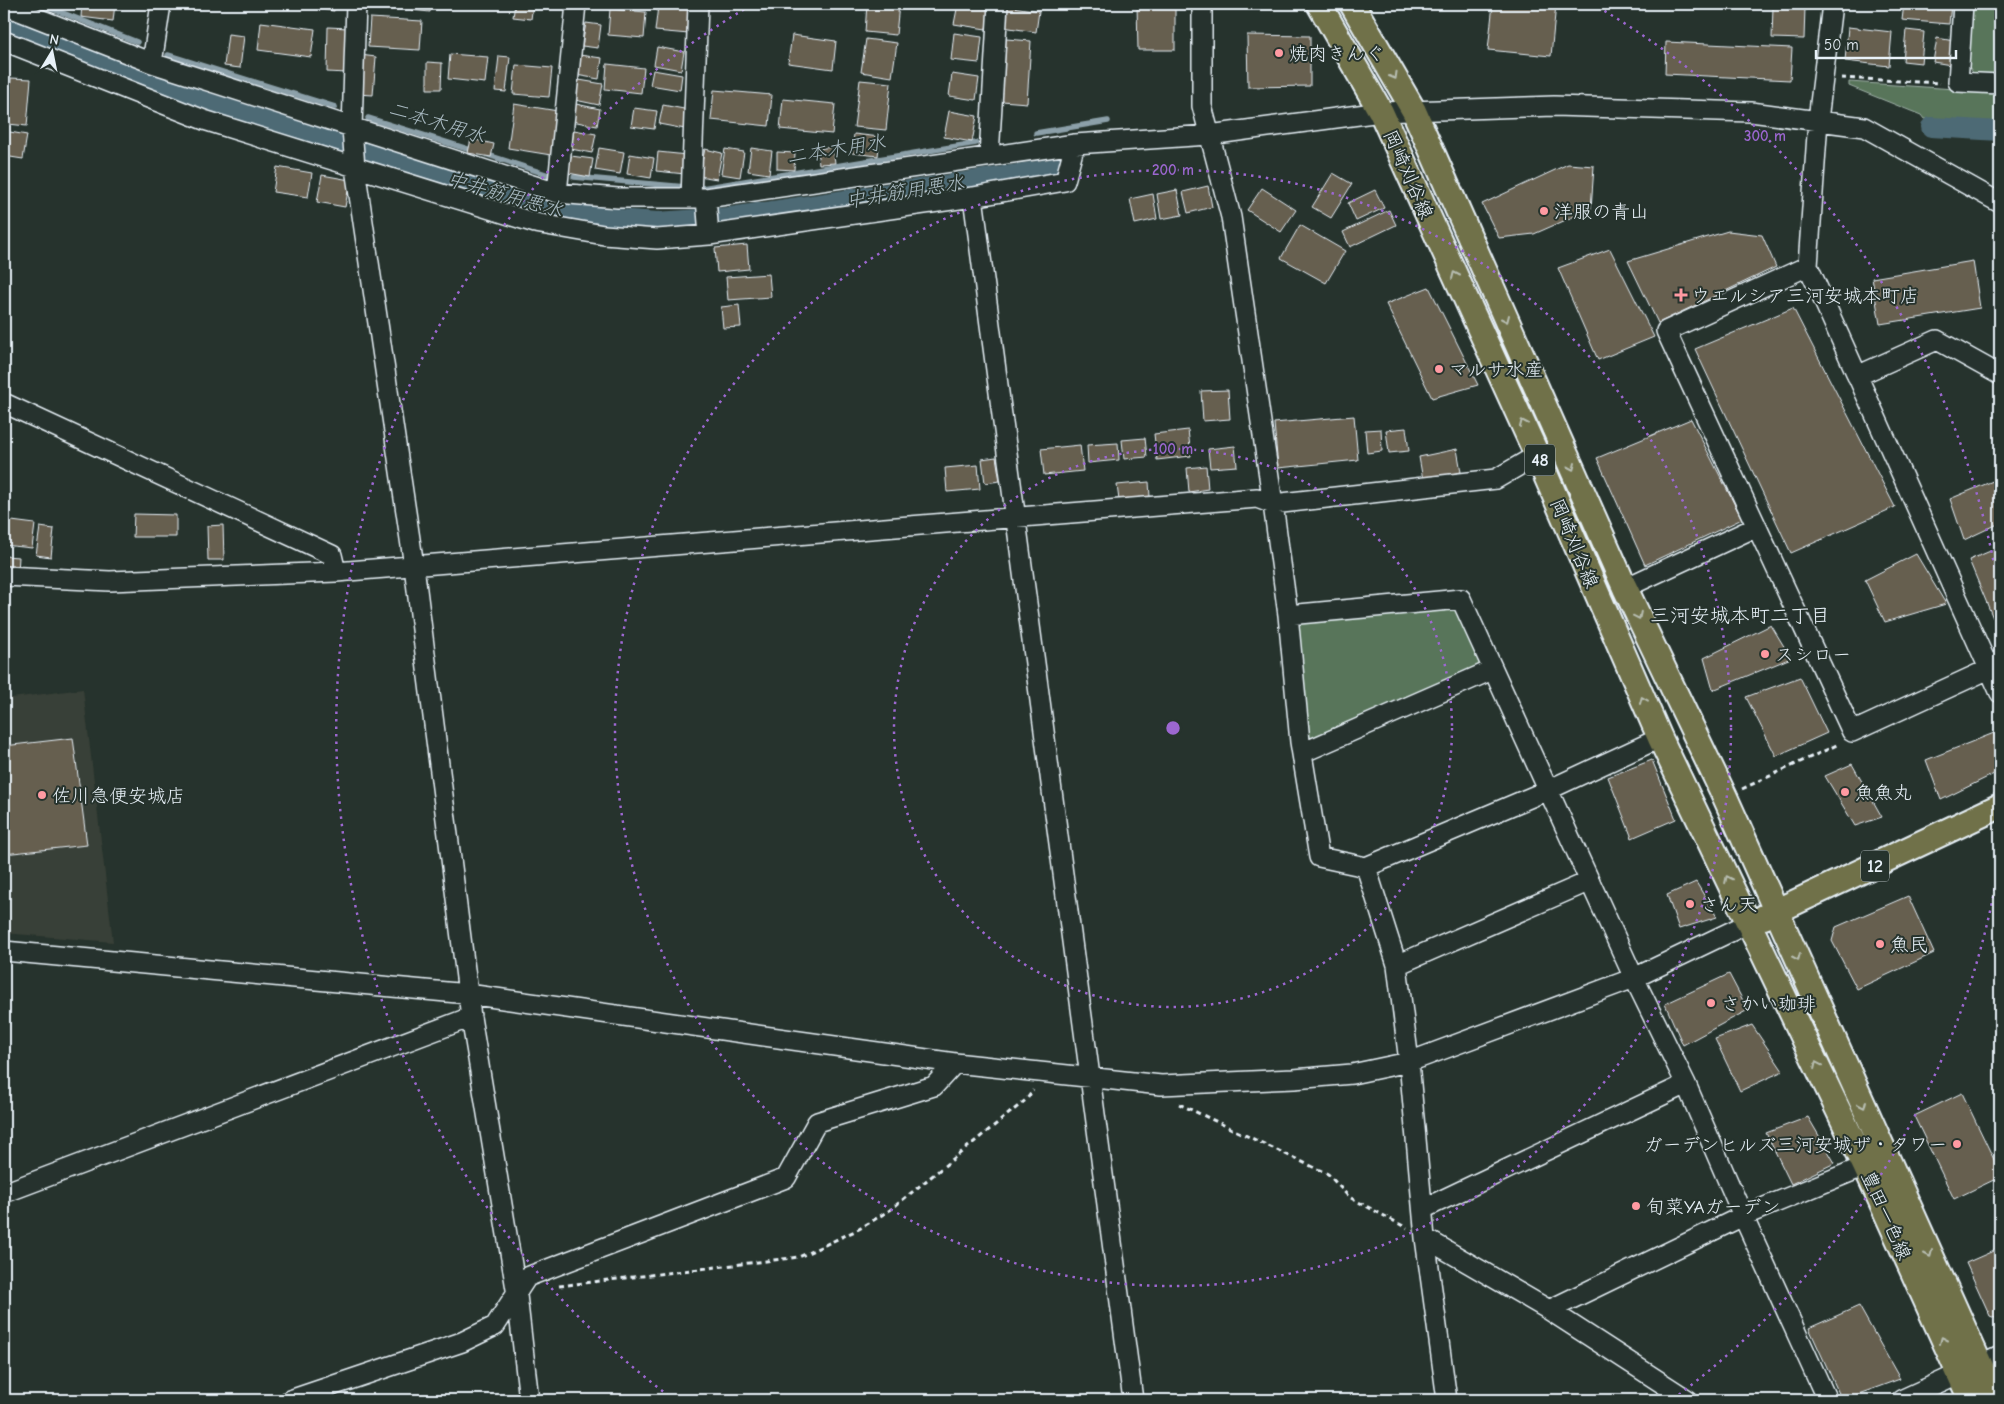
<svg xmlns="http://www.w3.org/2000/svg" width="2004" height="1404" font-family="'Comic Neue','Klee One',sans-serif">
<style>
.built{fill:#394037}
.green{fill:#58745a;stroke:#a0b2a9}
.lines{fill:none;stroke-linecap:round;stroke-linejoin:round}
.stream{stroke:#8ca0a9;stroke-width:5.5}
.canal{stroke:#4e6a74;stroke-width:20}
.building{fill:#665e4f;stroke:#e8f1f8}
.minor-casing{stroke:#e8f1f8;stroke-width:22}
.major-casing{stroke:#e8f1f8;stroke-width:28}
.path{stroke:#e8f1f8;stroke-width:3;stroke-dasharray:5 4;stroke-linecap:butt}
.minor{stroke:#26332d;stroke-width:19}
.major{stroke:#6f714a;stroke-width:24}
.oneway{stroke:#b8beb2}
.ring{fill:none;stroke:#9c67d0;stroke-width:2.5;stroke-dasharray:2.5 5}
.poi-dot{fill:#ff9aa2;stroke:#26332d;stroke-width:2}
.labels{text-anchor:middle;stroke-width:4;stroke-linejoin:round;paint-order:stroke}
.shield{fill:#26332d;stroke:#aeb8bb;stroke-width:1}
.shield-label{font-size:18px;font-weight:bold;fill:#e8f1f8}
.poi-label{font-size:19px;fill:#e8f1f8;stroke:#26332d;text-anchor:start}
.street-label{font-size:19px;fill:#e8f1f8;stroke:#26332d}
.water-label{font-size:20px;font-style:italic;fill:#aabbc3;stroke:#26332d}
.neighbourhood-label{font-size:20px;fill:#e8f1f8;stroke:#26332d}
.centre{fill:#9c67d0;stroke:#26332d;stroke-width:2.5}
.ring-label{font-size:15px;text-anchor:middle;font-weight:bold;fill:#9c67d0;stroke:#26332d;stroke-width:4;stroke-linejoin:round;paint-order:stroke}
</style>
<rect width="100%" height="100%" fill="#26332d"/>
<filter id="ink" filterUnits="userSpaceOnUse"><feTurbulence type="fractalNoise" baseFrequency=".02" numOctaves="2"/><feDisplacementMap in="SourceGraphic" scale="10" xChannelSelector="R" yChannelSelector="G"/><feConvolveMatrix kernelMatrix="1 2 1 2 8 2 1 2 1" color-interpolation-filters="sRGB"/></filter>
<g filter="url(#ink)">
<path class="built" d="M 83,689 L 113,942 L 4,933 L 4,699 Z"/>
<path class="green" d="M 1972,4 L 2000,4 L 2000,75 L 1973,73 L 1968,65 Z
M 1849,82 L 2000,92 L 2000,123 L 1924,119 L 1921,115 L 1849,86 Z
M 1451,600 L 1489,662 L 1300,742 L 1288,615 Z"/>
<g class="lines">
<path class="stream" d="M 40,4 L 137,42
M 168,55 L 335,107
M 368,118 L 474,151
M 1036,133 L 1108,121
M 485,154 L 552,176
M 574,177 L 686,187
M 702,188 L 976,143"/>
<path class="canal" d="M 4,23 L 202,101 L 543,209 L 606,218 L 657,222 L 731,217 L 1058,168
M 1931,127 L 2000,131"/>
</g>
<path class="building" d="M 82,4 L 115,4 L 113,21 L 81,17 Z
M 300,4 L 335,4 L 334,11 L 300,6 Z
M 412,4 L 431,4 L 430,12 L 411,10 Z
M 515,4 L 533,4 L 531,19 L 513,17 Z
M 867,4 L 899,4 L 896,35 L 865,32 Z
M 958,4 L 989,9 L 986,29 L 954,24 Z
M 1137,4 L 1175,4 L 1175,50 L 1138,50 Z
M 1493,4 L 1556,4 L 1551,56 L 1488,50 Z
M 1904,4 L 1951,4 L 1949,24 L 1902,20 Z
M 658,6 L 691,9 L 689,34 L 655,31 Z
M 1006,6 L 1039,11 L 1036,32 L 1003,27 Z
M 1773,7 L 1805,7 L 1804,39 L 1772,38 Z
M 610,9 L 646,12 L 644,38 L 608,35 Z
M 370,18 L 422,21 L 420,50 L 368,47 Z
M 261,22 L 315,29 L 311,57 L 258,50 Z
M 586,23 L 601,25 L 598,48 L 582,46 Z
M 328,27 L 348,28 L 347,73 L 327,72 Z
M 1848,27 L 1892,32 L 1889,66 L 1845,61 Z
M 1906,30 L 1924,32 L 1921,63 L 1903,61 Z
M 954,33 L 982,37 L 979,63 L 951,60 Z
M 228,34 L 244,36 L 240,68 L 224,66 Z
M 792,35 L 836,41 L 833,69 L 788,63 Z
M 1247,35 L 1310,36 L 1310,86 L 1248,87 Z
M 1937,38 L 1954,41 L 1951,65 L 1933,62 Z
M 866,39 L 897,43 L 892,77 L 861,72 Z
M 1006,39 L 1031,41 L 1027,103 L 1002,101 Z
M 1666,42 L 1792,48 L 1790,80 L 1665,74 Z
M 657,47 L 684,52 L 681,70 L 654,65 Z
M 450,54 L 488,57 L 485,83 L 448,79 Z
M 360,55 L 376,57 L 373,95 L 357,94 Z
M 579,55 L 602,58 L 599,79 L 576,75 Z
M 499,56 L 510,57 L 506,92 L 495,91 Z
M 4,59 L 6,59 L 4,94 Z
M 427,62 L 442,63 L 441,89 L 427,89 Z
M 607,64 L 644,68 L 641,93 L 605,89 Z
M 516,65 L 552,68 L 549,97 L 513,94 Z
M 653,70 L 682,75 L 680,90 L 650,85 Z
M 952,74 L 979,78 L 976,100 L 949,96 Z
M 11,78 L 31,79 L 27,126 L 8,124 Z
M 579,80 L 603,84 L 599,105 L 575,100 Z
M 860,80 L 891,83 L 886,130 L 854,127 Z
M 714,90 L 772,95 L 769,126 L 711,120 Z
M 783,99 L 835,104 L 832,134 L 780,129 Z
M 514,104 L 558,111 L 551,155 L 508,148 Z
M 576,104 L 600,109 L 597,126 L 572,121 Z
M 663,105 L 689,110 L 685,129 L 659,124 Z
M 634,108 L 657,111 L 654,129 L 631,126 Z
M 949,111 L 977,116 L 972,142 L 944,137 Z
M 574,130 L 596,134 L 592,153 L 571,149 Z
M 4,131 L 27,135 L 23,159 L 4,156 Z
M 854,134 L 880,137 L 878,156 L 852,153 Z
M 471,139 L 494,144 L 491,157 L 468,153 Z
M 833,147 L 835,163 L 819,164 L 817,149 Z
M 599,148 L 624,152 L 620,174 L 595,170 Z
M 751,148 L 772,151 L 769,174 L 748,171 Z
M 705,149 L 722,153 L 717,179 L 699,176 Z
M 725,149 L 744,152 L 740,177 L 721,174 Z
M 658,152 L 687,155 L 685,174 L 656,171 Z
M 777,152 L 795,153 L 794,170 L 777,169 Z
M 630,154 L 654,158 L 651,178 L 627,174 Z
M 571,156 L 593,159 L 590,177 L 568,173 Z
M 1568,164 L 1594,166 L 1591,209 L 1534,234 L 1499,238 L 1482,204 Z
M 277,167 L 312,173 L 308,197 L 273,192 Z
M 1333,173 L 1352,184 L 1331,218 L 1312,207 Z
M 322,175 L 350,180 L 345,207 L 317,202 Z
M 1208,186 L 1212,207 L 1188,213 L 1183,192 Z
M 1262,188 L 1296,210 L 1281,232 L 1247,210 Z
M 1177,190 L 1182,215 L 1161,219 L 1157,194 Z
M 1375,190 L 1384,208 L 1356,221 L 1348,203 Z
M 1153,194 L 1157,219 L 1135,224 L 1130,199 Z
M 1389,210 L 1396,225 L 1350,247 L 1343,232 Z
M 1300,225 L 1345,251 L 1326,283 L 1281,258 Z
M 1728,231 L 1762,235 L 1776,267 L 1658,323 L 1628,261 Z
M 747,245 L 749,269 L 717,272 L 715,248 Z
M 1610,249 L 1654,337 L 1598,360 L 1558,268 Z
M 1973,261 L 1980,308 L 1880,324 L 1872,278 Z
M 769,274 L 771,297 L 728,300 L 726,277 Z
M 1429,287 L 1478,385 L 1432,398 L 1386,304 Z
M 739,305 L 741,327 L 723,328 L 721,307 Z
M 1793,308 L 1895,507 L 1791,553 L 1695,349 Z
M 1228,390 L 1230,419 L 1203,421 L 1201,391 Z
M 1354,416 L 1358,460 L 1278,468 L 1274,423 Z
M 1691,419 L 1742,519 L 1645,565 L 1597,458 Z
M 1406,428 L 1409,451 L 1389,453 L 1386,430 Z
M 1381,429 L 1382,451 L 1367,453 L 1365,430 Z
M 1188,430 L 1191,456 L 1157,460 L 1154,434 Z
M 1145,438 L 1147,457 L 1124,459 L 1122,440 Z
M 1118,443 L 1119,460 L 1088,463 L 1087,445 Z
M 1080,445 L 1083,471 L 1044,475 L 1041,449 Z
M 1235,446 L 1237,466 L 1210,468 L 1208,449 Z
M 1457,449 L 1461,472 L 1423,480 L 1419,457 Z
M 996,457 L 1000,481 L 985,483 L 982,459 Z
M 978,465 L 980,489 L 947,492 L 945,468 Z
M 1206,466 L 1208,489 L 1189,492 L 1187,468 Z
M 2000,478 L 2000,523 L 1964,540 L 1950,499 Z
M 1149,482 L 1150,497 L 1119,500 L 1117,485 Z
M 134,514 L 176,515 L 176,537 L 133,537 Z
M 4,520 L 35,524 L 32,548 L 4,545 Z
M 223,525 L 224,560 L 208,560 L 207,526 Z
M 40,527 L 54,529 L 51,557 L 36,555 Z
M 2000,547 L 2000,616 L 1993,618 L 1969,560 Z
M 1916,554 L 1946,604 L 1885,622 L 1865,580 Z
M 4,556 L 19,557 L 18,572 L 4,571 Z
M 1771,625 L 1791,658 L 1713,690 L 1704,658 Z
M 1800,677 L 1827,733 L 1776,756 L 1746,697 Z
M 1994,733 L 2000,754 L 2000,771 L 1941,800 L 1926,760 Z
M 73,738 L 87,845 L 4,854 L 4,746 Z
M 1652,760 L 1676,819 L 1632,838 L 1608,777 Z
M 1852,764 L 1882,817 L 1855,826 L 1825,776 Z
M 1696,882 L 1717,917 L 1679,929 L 1667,895 Z
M 1908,896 L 1934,953 L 1857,989 L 1832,941 L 1836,927 Z
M 1729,974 L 1748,1010 L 1683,1045 L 1665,1004 Z
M 1752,1025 L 1783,1071 L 1740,1091 L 1715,1039 Z
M 1962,1093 L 2000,1172 L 2000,1177 L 1954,1199 L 1914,1116 Z
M 1808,1117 L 1835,1163 L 1791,1184 L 1766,1133 Z
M 2000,1248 L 2000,1320 L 1990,1316 L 1966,1263 Z
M 1859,1306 L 1900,1379 L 1842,1400 L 1809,1328 Z"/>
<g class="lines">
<defs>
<path id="minor" d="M 356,4 L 352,128 L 355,168 L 414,566 L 471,1017 L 517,1295 L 529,1400
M 1202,4 L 1202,106 L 1231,217 L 1273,504 L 1288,615 L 1300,742 L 1319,857 L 1366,867 L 1548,790 L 1660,738
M 1832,4 L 1818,120 L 1808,266 L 2000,693
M 1963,4 L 1958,82 L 2000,84
M 4,5 L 152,63 L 557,193 L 618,198 L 706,198 L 1075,144 L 1209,135 L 1381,112 L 1554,106 L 1751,112 L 1864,127 L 2000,203
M 4,41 L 204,120 L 535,223 L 604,235 L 657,239 L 709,235 L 973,197 L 1133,1400
M 152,63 L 161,4
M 989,156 L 998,4
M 557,193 L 576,4
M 973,197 L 1065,181 L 1075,144
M 691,198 L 698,4
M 706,198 L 709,235
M 1808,266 L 1666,331 L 1852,732 L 1989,669 L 2000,660
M 1857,376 L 1937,340 L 2000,375
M 4,403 L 332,555 L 336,572
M 4,576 L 110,581 L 336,572 L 1257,498 L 1273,504 L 1496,479 L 1537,455
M 1625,588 L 1756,527
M 1288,615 L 1461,599 L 1634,978 L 1686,1084 L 1743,1216 L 1827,1400
M 1302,753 L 1492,670
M 1366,867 L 1397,965 L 1409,1062 L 1425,1238 L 1447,1400
M 4,951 L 468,994 L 955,1063 L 1161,1085 L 1294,1079 L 1352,1074 L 1409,1062 L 1634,978 L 1749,923
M 1397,965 L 1590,881
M 4,1193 L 471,1017
M 1423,1209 L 1686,1084
M 1425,1238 L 1549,1310 L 1688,1400
M 1549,1310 L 1743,1216 L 1865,1166
M 1979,1366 L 2000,1356
M 290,1400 L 462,1342 L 495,1326 L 527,1277 L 786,1178 L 817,1122 L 934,1086 L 955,1063
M 1901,1400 L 1958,1374"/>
<path id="major" d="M 1319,4 L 1381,112 L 1537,455 L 1660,738 L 1865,1166 L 1971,1400
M 1352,4 L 1414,111 L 1625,588 L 1725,797 L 1996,1400
M 1764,917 L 2000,806"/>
</defs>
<use href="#minor" class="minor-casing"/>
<use href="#major" class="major-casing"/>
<path class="path" d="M 2000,4 L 2000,15
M 1841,78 L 1940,83
M 1742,789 L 1839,744
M 1179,1104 L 1328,1174 L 1349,1197 L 1407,1228
M 559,1286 L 799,1257 L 859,1229 L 890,1210 L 1027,1099 L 1033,1090"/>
<use href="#minor" class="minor"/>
<use href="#major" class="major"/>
</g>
<defs><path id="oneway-chevron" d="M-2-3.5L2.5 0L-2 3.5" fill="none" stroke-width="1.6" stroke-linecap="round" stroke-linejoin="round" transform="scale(1.25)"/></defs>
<g class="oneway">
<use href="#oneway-chevron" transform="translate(1394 76) rotate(60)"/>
<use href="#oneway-chevron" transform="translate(1455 275) rotate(-114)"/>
<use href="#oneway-chevron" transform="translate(1506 319) rotate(66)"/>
<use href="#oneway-chevron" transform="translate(1523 423) rotate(-114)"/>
<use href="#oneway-chevron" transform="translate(1572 467) rotate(66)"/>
<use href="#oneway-chevron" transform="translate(1638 616) rotate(64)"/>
<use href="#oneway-chevron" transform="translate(1643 700) rotate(-113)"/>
<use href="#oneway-chevron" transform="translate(1728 879) rotate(-116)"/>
<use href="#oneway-chevron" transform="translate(1797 957) rotate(66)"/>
<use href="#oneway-chevron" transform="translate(1817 1065) rotate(-116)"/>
<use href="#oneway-chevron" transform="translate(1863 1105) rotate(66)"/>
<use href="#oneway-chevron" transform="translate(1929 1254) rotate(66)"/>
<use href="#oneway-chevron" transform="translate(1943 1340) rotate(-114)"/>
</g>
</g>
<g class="ring">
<circle cx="1173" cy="728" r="279"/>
<circle cx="1173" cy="728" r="558"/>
<path d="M2000 859A837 837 0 0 1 1677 1396M669 1396A837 837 0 0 1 748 7M1598 7A837 837 0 0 1 2000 597"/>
</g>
<g class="poi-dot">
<circle cx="1279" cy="53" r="5"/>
<circle cx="1544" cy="211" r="5"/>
<path d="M1678.5 287.5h5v5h5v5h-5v5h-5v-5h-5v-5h5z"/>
<circle cx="1439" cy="369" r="5"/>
<circle cx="1765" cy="654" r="5"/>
<circle cx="1845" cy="792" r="5"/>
<circle cx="42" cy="795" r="5"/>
<circle cx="1690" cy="904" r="5"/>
<circle cx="1880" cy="944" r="5"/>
<circle cx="1711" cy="1003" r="5"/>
<circle cx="1957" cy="1144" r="5"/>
<circle cx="1636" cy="1206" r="5"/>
</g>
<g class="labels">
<g class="shield">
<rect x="1525" y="444.5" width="30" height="31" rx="4"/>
<rect x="1861" y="850.5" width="28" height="31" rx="4"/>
</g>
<g class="shield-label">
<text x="1540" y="466">48</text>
<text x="1875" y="872">12</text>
</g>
<g class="poi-label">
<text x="1289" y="60">焼肉きんぐ</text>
<text x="1554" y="218">洋服の青山</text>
<text x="1691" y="302">ウエルシア三河安城本町店</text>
<text x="1449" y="376">マルサ水産</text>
<text x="1775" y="661">スシロー</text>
<text x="1855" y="799">魚魚丸</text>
<text x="52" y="802">佐川急便安城店</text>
<text x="1700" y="911">さん天</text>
<text x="1890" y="951">魚民</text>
<text x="1721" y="1010">さかい珈琲</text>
<text x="1947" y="1151" text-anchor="end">ガーデンヒルズ三河安城ザ・タワー</text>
<text x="1646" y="1213">旬菜YAガーデン</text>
</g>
<g class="street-label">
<text transform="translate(1409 174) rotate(66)" y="7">岡崎刈谷線</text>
<text transform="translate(1575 543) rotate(67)" y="7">岡崎刈谷線</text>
<text transform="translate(1887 1215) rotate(66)" y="7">豊田一色線</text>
</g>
<g class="water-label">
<text transform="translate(437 122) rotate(17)" y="7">二本木用水</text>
<text transform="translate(836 149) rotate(-9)" y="7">二本木用水</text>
<text transform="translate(905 191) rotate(-9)" y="7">中井筋用悪水</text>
<text transform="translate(505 194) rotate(16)" y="7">中井筋用悪水</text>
</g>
<g class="neighbourhood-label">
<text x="1740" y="622">三河安城本町二丁目</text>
</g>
</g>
<circle cx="1173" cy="728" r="8" class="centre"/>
<g class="ring-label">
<text x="1765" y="141">300 m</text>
<text x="1173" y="175">200 m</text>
<text x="1173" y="454">100 m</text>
</g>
<rect width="2004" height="1404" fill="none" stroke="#26332d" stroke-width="20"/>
<rect x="10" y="10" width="1984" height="1384" fill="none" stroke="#e8f1f8" stroke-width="2" filter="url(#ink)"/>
<g transform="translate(52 52) rotate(10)" stroke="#26332d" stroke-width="4" paint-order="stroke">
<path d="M0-4L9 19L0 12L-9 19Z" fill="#e8f1f8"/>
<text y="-8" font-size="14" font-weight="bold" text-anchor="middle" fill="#e8f1f8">N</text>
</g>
<path d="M1816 50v8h140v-8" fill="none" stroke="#e8f1f8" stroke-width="2.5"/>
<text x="1824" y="50" font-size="15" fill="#e8f1f8" stroke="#26332d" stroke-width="4" paint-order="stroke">50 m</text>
</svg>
